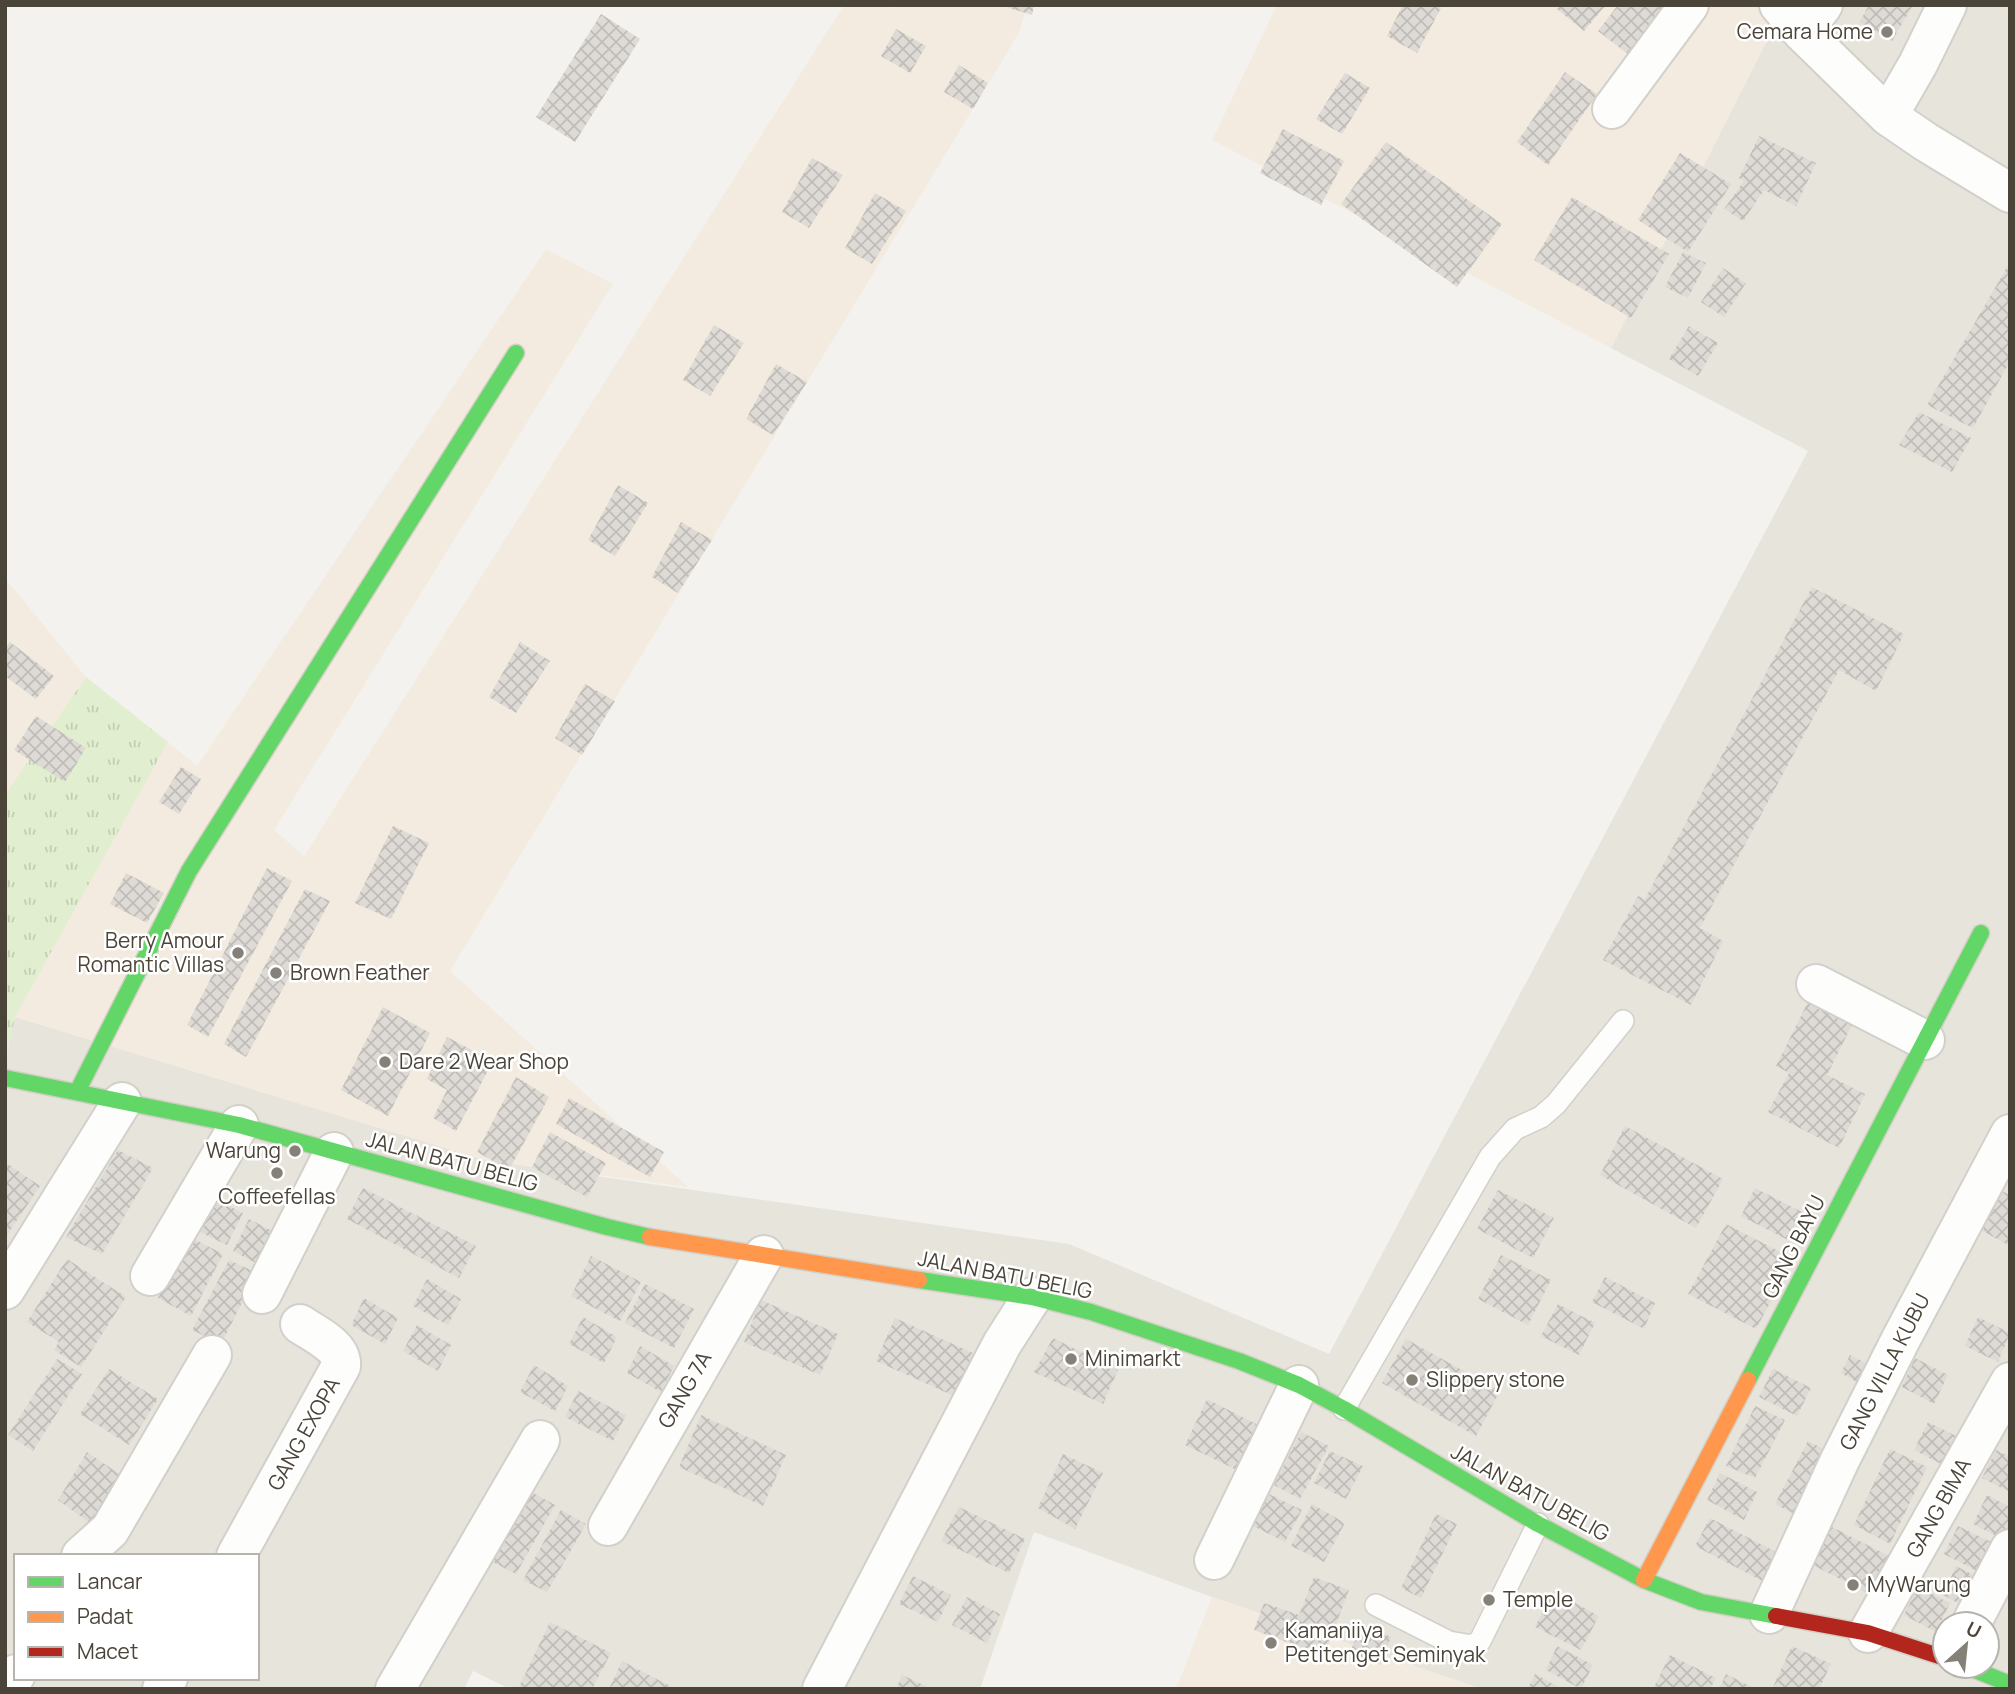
<svg xmlns="http://www.w3.org/2000/svg" width="2015" height="1694" font-family="Manrope,sans-serif">
<style>
.residential{fill:#e7e4dc;fill-rule:evenodd}
.commercial{fill:#f3ebdf}
.grass{fill:url(#grass-tufts)}
.building{fill:url(#building-cross-hatch)}
.lines{fill:none;stroke-linecap:round;stroke-linejoin:round}
.lane-casing{stroke:#d2d0cb;stroke-width:24}
.street-casing{stroke:#d2d0cb;stroke-width:42}
.fast-casing{stroke:#d3cfc5;stroke-width:19}
.slow-casing{stroke:#d3cfc5;stroke-width:19}
.jam-casing{stroke:#d3cfc5;stroke-width:19}
.lane{stroke:#fdfdfc;stroke-width:21}
.street{stroke:#fdfdfc;stroke-width:38}
.fast{stroke:#63d668;stroke-width:16}
.slow{stroke:#ff974d;stroke-width:16}
.jam{stroke:#b3261e;stroke-width:16}
.poi-dot{fill:#868178;stroke:#fff;stroke-width:2.5}
.labels{text-anchor:middle;stroke-width:5;stroke-linejoin:round;paint-order:stroke}
.poi-label{font-size:21px;fill:#4b4439;stroke:#fff;text-anchor:start}
.street-label{font-size:21px;fill:#4b4439;stroke:#fff}
</style>
<defs>
<pattern id="grass-tufts" width="24" height="20" patternUnits="userSpaceOnUse" patternTransform="scale(1.75)"><rect width="24" height="20" fill="#e1eecf"/><path d="M3 7l-1-3M5 7V3M7 7l1-3M15 17l-1-3M17 17v-4M19 17l1-3" fill="none" stroke="#c3cdb2"/></pattern>
<pattern id="building-cross-hatch" width="8" height="8" patternUnits="userSpaceOnUse" patternTransform="scale(1.75)"><rect width="8" height="8" fill="#dedbd6"/><path d="M0 0l8 8M0 8l8-8" fill="none" stroke="#c0bdb8"/></pattern>
</defs>
<rect width="100%" height="100%" fill="#f4f2ee"/>
<path class="residential" d="M 1785,5 L 2010,5 L 2010,1689 L 1482,1689 L 1212,1597 L 1034,1532 L 980,1689 L 510,1689 L 473,1671 L 464,1689 L 5,1689 L 5,1053 L 7,1053 L 15,1017 L 485,1160 L 1069,1244 L 1329,1354 L 1808,451 L 1611,348 ZM 16,1556 L 257,1556 L 257,1678 L 16,1678 ZM 1945,1624 L 1987,1624 L 1987,1666 L 1945,1666 Z"/>
<path class="commercial" d="M 844,5 L 886,5 L 892,8 L 893,5 L 1027,5 L 1019,33 L 450,971 L 688,1187 L 485,1160 L 15,1017 L 168,742 L 197,766 L 546,249 L 613,284 L 274,830 L 304,856 Z
M 1277,5 L 1785,5 L 1611,348 L 1212,140 Z
M 5,578 L 86,677 L 5,795 Z
M 1212,1597 L 1482,1689 L 1176,1689 Z"/>
<path class="grass" d="M 86,677 L 168,742 L 15,1017 L 7,1053 L 5,1053 L 5,795 Z"/>
<path class="building" d="M 1000,5 L 1034,5 L 1032,15 Z
M 1403,5 L 1437,5 L 1441,8 L 1417,53 L 1387,36 Z
M 1560,5 L 1606,5 L 1584,31 L 1557,9 Z
M 1618,5 L 1667,5 L 1629,55 L 1598,31 Z
M 1869,5 L 1913,5 L 1892,41 L 1859,23 Z
M 601,14 L 640,39 L 575,142 L 536,117 Z
M 896,29 L 926,46 L 910,73 L 881,56 Z
M 959,65 L 988,83 L 973,109 L 944,92 Z
M 1565,72 L 1597,94 L 1548,165 L 1517,142 Z
M 1345,73 L 1370,88 L 1342,134 L 1316,119 Z
M 1283,129 L 1344,161 L 1321,205 L 1260,173 Z
M 1759,136 L 1816,163 L 1796,206 L 1764,190 L 1743,221 L 1724,209 L 1744,181 L 1739,178 Z
M 1386,142 L 1502,224 L 1457,287 L 1341,204 Z
M 1680,153 L 1731,184 L 1688,252 L 1638,220 Z
M 812,158 L 843,175 L 809,228 L 782,212 Z
M 875,193 L 906,211 L 872,264 L 845,248 Z
M 1572,197 L 1669,254 L 1631,318 L 1534,260 Z
M 1683,252 L 1706,263 L 1688,298 L 1665,287 Z
M 2010,262 L 2010,361 L 1973,428 L 1927,405 Z
M 1723,268 L 1746,283 L 1724,317 L 1701,302 Z
M 714,325 L 744,343 L 710,396 L 683,380 Z
M 1689,326 L 1718,343 L 1698,376 L 1669,359 Z
M 776,364 L 807,382 L 773,435 L 746,419 Z
M 1919,412 L 1971,438 L 1952,472 L 1899,445 Z
M 618,485 L 648,503 L 615,556 L 588,540 Z
M 681,522 L 712,540 L 678,593 L 652,577 Z
M 1812,587 L 1904,634 L 1876,691 L 1839,670 L 1700,928 L 1723,941 L 1691,1005 L 1603,960 L 1638,896 L 1645,899 Z
M 10,642 L 54,676 L 36,699 L 5,676 L 5,648 Z
M 520,642 L 550,661 L 516,713 L 489,697 Z
M 585,684 L 615,701 L 582,755 L 555,738 Z
M 36,716 L 86,748 L 65,782 L 14,750 Z
M 181,767 L 201,779 L 179,814 L 159,802 Z
M 393,826 L 429,843 L 391,919 L 355,903 Z
M 267,868 L 292,881 L 208,1037 L 187,1025 Z
M 126,873 L 164,893 L 147,923 L 110,904 Z
M 305,889 L 330,901 L 246,1057 L 224,1044 Z
M 1810,998 L 1854,1021 L 1827,1075 L 1865,1094 L 1839,1148 L 1768,1112 L 1789,1073 L 1776,1066 Z
M 383,1007 L 430,1033 L 388,1116 L 341,1090 Z
M 447,1037 L 493,1061 L 456,1131 L 433,1118 L 447,1090 L 427,1079 Z
M 516,1077 L 549,1097 L 509,1170 L 477,1152 Z
M 569,1098 L 664,1152 L 650,1177 L 556,1124 Z
M 1625,1126 L 1723,1179 L 1696,1228 L 1600,1175 Z
M 550,1132 L 606,1163 L 587,1197 L 532,1167 Z
M 118,1150 L 153,1168 L 102,1254 L 66,1237 Z
M 5,1162 L 40,1186 L 5,1238 Z
M 363,1188 L 476,1246 L 459,1278 L 347,1219 Z
M 1755,1188 L 1802,1212 L 1788,1240 L 1741,1216 Z
M 1498,1190 L 1554,1218 L 1533,1258 L 1477,1229 Z
M 2000,1190 L 2010,1195 L 2010,1246 L 1979,1229 Z
M 215,1199 L 243,1213 L 227,1245 L 198,1231 Z
M 249,1219 L 278,1234 L 262,1266 L 233,1251 Z
M 1726,1224 L 1794,1259 L 1756,1329 L 1688,1294 Z
M 190,1237 L 223,1254 L 191,1316 L 158,1298 Z
M 1501,1255 L 1551,1280 L 1528,1325 L 1478,1299 Z
M 591,1256 L 641,1282 L 620,1321 L 571,1296 Z
M 67,1259 L 126,1297 L 81,1367 L 54,1350 L 59,1342 L 27,1322 Z
M 229,1260 L 257,1273 L 221,1344 L 192,1330 Z
M 1605,1277 L 1655,1303 L 1644,1329 L 1592,1302 Z
M 427,1279 L 461,1299 L 448,1325 L 413,1306 Z
M 645,1284 L 694,1309 L 674,1348 L 625,1323 Z
M 364,1298 L 398,1318 L 385,1344 L 351,1325 Z
M 761,1300 L 838,1334 L 820,1375 L 744,1342 Z
M 1558,1304 L 1595,1323 L 1579,1355 L 1541,1336 Z
M 583,1317 L 617,1337 L 604,1363 L 569,1344 Z
M 1978,1317 L 2010,1333 L 1998,1362 L 1965,1346 Z
M 895,1318 L 973,1353 L 954,1396 L 876,1361 Z
M 417,1325 L 451,1345 L 438,1371 L 403,1351 Z
M 1053,1338 L 1118,1370 L 1103,1404 L 1034,1372 Z
M 1406,1339 L 1500,1391 L 1476,1436 L 1382,1383 Z
M 640,1346 L 674,1366 L 661,1392 L 627,1373 Z
M 1850,1355 L 1877,1369 L 1867,1388 L 1841,1373 Z
M 1915,1358 L 1948,1375 L 1934,1404 L 1902,1387 Z
M 57,1359 L 82,1374 L 33,1451 L 8,1435 Z
M 534,1365 L 568,1386 L 555,1411 L 520,1392 Z
M 109,1369 L 158,1399 L 129,1445 L 80,1414 Z
M 1773,1369 L 1811,1388 L 1797,1416 L 1759,1397 Z
M 578,1391 L 626,1415 L 613,1441 L 565,1417 Z
M 1207,1399 L 1260,1426 L 1239,1471 L 1185,1445 Z
M 1755,1406 L 1785,1420 L 1755,1478 L 1726,1466 Z
M 701,1415 L 786,1455 L 763,1506 L 679,1467 Z
M 1928,1422 L 1960,1438 L 1947,1467 L 1914,1450 Z
M 1301,1432 L 1329,1446 L 1300,1499 L 1274,1485 Z
M 1808,1441 L 1835,1455 L 1802,1518 L 1775,1504 Z
M 1890,1449 L 1927,1467 L 1890,1544 L 1854,1525 Z
M 1996,1450 L 2010,1457 L 2010,1492 L 1982,1478 Z
M 1330,1451 L 1363,1466 L 1346,1499 L 1314,1483 Z
M 87,1452 L 134,1484 L 104,1533 L 58,1500 Z
M 1063,1454 L 1103,1473 L 1075,1529 L 1038,1508 Z
M 1720,1473 L 1757,1492 L 1744,1520 L 1707,1500 Z
M 530,1491 L 555,1505 L 516,1574 L 491,1561 Z
M 1269,1494 L 1302,1510 L 1285,1542 L 1253,1526 Z
M 1987,1495 L 2010,1507 L 2010,1533 L 2006,1541 L 1973,1524 Z
M 1312,1504 L 1345,1523 L 1324,1562 L 1291,1546 Z
M 959,1507 L 1025,1539 L 1009,1573 L 941,1541 Z
M 561,1510 L 586,1524 L 547,1592 L 523,1580 Z
M 1436,1514 L 1457,1524 L 1421,1598 L 1401,1588 Z
M 1710,1518 L 1782,1555 L 1768,1584 L 1695,1546 Z
M 1826,1524 L 1889,1556 L 1869,1594 L 1807,1562 Z
M 1958,1526 L 1991,1542 L 1977,1571 L 1944,1554 Z
M 1956,1566 L 1989,1583 L 1975,1612 L 1943,1595 Z
M 913,1576 L 951,1595 L 938,1622 L 899,1604 Z
M 1314,1577 L 1349,1590 L 1324,1656 L 1254,1630 L 1264,1603 L 1299,1615 Z
M 1918,1587 L 1950,1603 L 1936,1632 L 1904,1615 Z
M 1553,1591 L 1599,1616 L 1581,1650 L 1535,1627 Z
M 967,1597 L 1000,1614 L 987,1643 L 952,1625 Z
M 550,1622 L 611,1653 L 592,1689 L 518,1689 Z
M 1362,1624 L 1391,1637 L 1380,1665 L 1350,1652 Z
M 1557,1646 L 1593,1665 L 1581,1689 L 1546,1670 Z
M 1792,1646 L 1831,1664 L 1819,1689 L 1772,1689 Z
M 1670,1655 L 1716,1678 L 1710,1689 L 1653,1689 Z
M 622,1661 L 676,1689 L 609,1689 Z
M 1535,1674 L 1562,1689 L 1528,1689 Z
M 1726,1674 L 1756,1689 L 1719,1689 Z
M 902,1675 L 932,1689 L 896,1689 Z"/>
<g class="lines">
<defs>
<path id="lane" d="M 1344,1409 L 1490,1157 L 1515,1129 L 1541,1117 L 1556,1104 L 1623,1021
M 1376,1605 L 1449,1642 L 1472,1646 L 1480,1641 L 1538,1524"/>
<path id="street" d="M 1779,5 L 1802,32 L 1888,116 L 1926,142 L 2010,193
M 1802,32 L 1823,5
M 1612,109 L 1689,5
M 1888,116 L 1918,64 L 1947,5
M 1816,984 L 1925,1040
M 150,1276 L 239,1125
M 5,1290 L 122,1102
M 262,1294 L 334,1152
M 608,1526 L 764,1255
M 81,1556 L 110,1530 L 212,1355
M 236,1556 L 341,1366 C 343,1346 314,1334 300,1324
M 1214,1560 L 1299,1385
M 1769,1614 L 1839,1462 L 1901,1339 L 2010,1134
M 1971,1624 L 2010,1549
M 1868,1633 L 2010,1382
M 8,1689 L 16,1674
M 162,1689 L 168,1678
M 395,1689 L 540,1440
M 822,1689 L 1002,1344 L 1032,1297"/>
<path id="fast" d="M 5,1078 L 239,1125 L 607,1227 L 650,1237
M 77,1092 L 189,871 L 516,353
M 919,1280 L 1032,1297 L 1091,1312 L 1239,1361 L 1299,1385 L 1344,1409 L 1538,1524 L 1644,1580 L 1701,1602 L 1776,1616
M 1748,1380 L 1981,933
M 1965,1666 L 2010,1684"/>
<path id="slow" d="M 650,1237 L 919,1280
M 1644,1580 L 1748,1380"/>
<path id="jam" d="M 1776,1616 L 1868,1633 L 1945,1658"/>
</defs>
<use href="#lane" class="lane-casing"/>
<use href="#street" class="street-casing"/>
<use href="#fast" class="fast-casing"/>
<use href="#slow" class="slow-casing"/>
<use href="#jam" class="jam-casing"/>
<use href="#lane" class="lane"/>
<use href="#street" class="street"/>
<use href="#fast" class="fast"/>
<use href="#slow" class="slow"/>
<use href="#jam" class="jam"/>
</g>
<g class="poi-dot">
<circle cx="1887" cy="32" r="7"/>
<circle cx="238" cy="953" r="7"/>
<circle cx="276" cy="973" r="7"/>
<circle cx="385" cy="1062" r="7"/>
<circle cx="295" cy="1151" r="7"/>
<circle cx="277" cy="1173" r="7"/>
<circle cx="1071" cy="1359" r="7"/>
<circle cx="1412" cy="1380" r="7"/>
<circle cx="1853" cy="1585" r="7"/>
<circle cx="1489" cy="1600" r="7"/>
<circle cx="1271" cy="1643" r="7"/>
</g>
<g class="labels">
<g class="poi-label">
<text x="1873" y="39" text-anchor="end">Cemara Home</text>
<text x="224" y="948" text-anchor="end">Berry Amour<tspan x="224" dy="24">Romantic Villas</tspan></text>
<text x="290" y="980">Brown Feather</text>
<text x="399" y="1069">Dare 2 Wear Shop</text>
<text x="281" y="1158" text-anchor="end">Warung</text>
<text x="277" y="1204" text-anchor="middle">Coffeefellas</text>
<text x="1085" y="1366">Minimarkt</text>
<text x="1426" y="1387">Slippery stone</text>
<text x="1867" y="1592">MyWarung</text>
<text x="1503" y="1607">Temple</text>
<text x="1285" y="1638">Kamaniiya<tspan x="1285" dy="24">Petitenget Seminyak</tspan></text>
</g>
<g class="street-label">
<text transform="translate(452 1162) rotate(15)" y="7">JALAN BATU BELIG</text>
<text transform="translate(1794 1247) rotate(-63)" y="7">GANG BAYU</text>
<text transform="translate(1005 1275) rotate(11)" y="7">JALAN BATU BELIG</text>
<text transform="translate(1885 1372) rotate(-63)" y="7">GANG VILLA KUBU</text>
<text transform="translate(685 1390) rotate(-60)" y="7">GANG 7A</text>
<text transform="translate(304 1434) rotate(-61)" y="7">GANG EXOPA</text>
<text transform="translate(1530 1493) rotate(29)" y="7">JALAN BATU BELIG</text>
<text transform="translate(1939 1508) rotate(-61)" y="7">GANG BIMA</text>
</g>
</g>
<rect width="2015" height="1694" fill="none" stroke="#4b4439" stroke-width="14"/>
<rect x="14" y="1554" width="245" height="126" fill="#ffffff" stroke="#b7b4b0" stroke-width="2"/>
<rect x="28" y="1577" width="35" height="10" fill="#63d668" stroke="#b7b4b0" stroke-width="2"/>
<text x="77" y="1589" font-size="21" fill="#4b4439">Lancar</text>
<rect x="28" y="1612" width="35" height="10" fill="#ff974d" stroke="#b7b4b0" stroke-width="2"/>
<text x="77" y="1624" font-size="21" fill="#4b4439">Padat</text>
<rect x="28" y="1647" width="35" height="10" fill="#b3261e" stroke="#b7b4b0" stroke-width="2"/>
<text x="77" y="1659" font-size="21" fill="#4b4439">Macet</text>
<g transform="translate(1966 1645) rotate(27)"><circle r="33" fill="#ffffff" stroke="#b7b4b0" stroke-width="2"/>
<path d="M0-5L12 26L0 18L-12 26Z" fill="#868178"/>
<text y="-10" font-size="19" font-weight="bold" text-anchor="middle" fill="#4b4439">U</text>
</g>
</svg>
